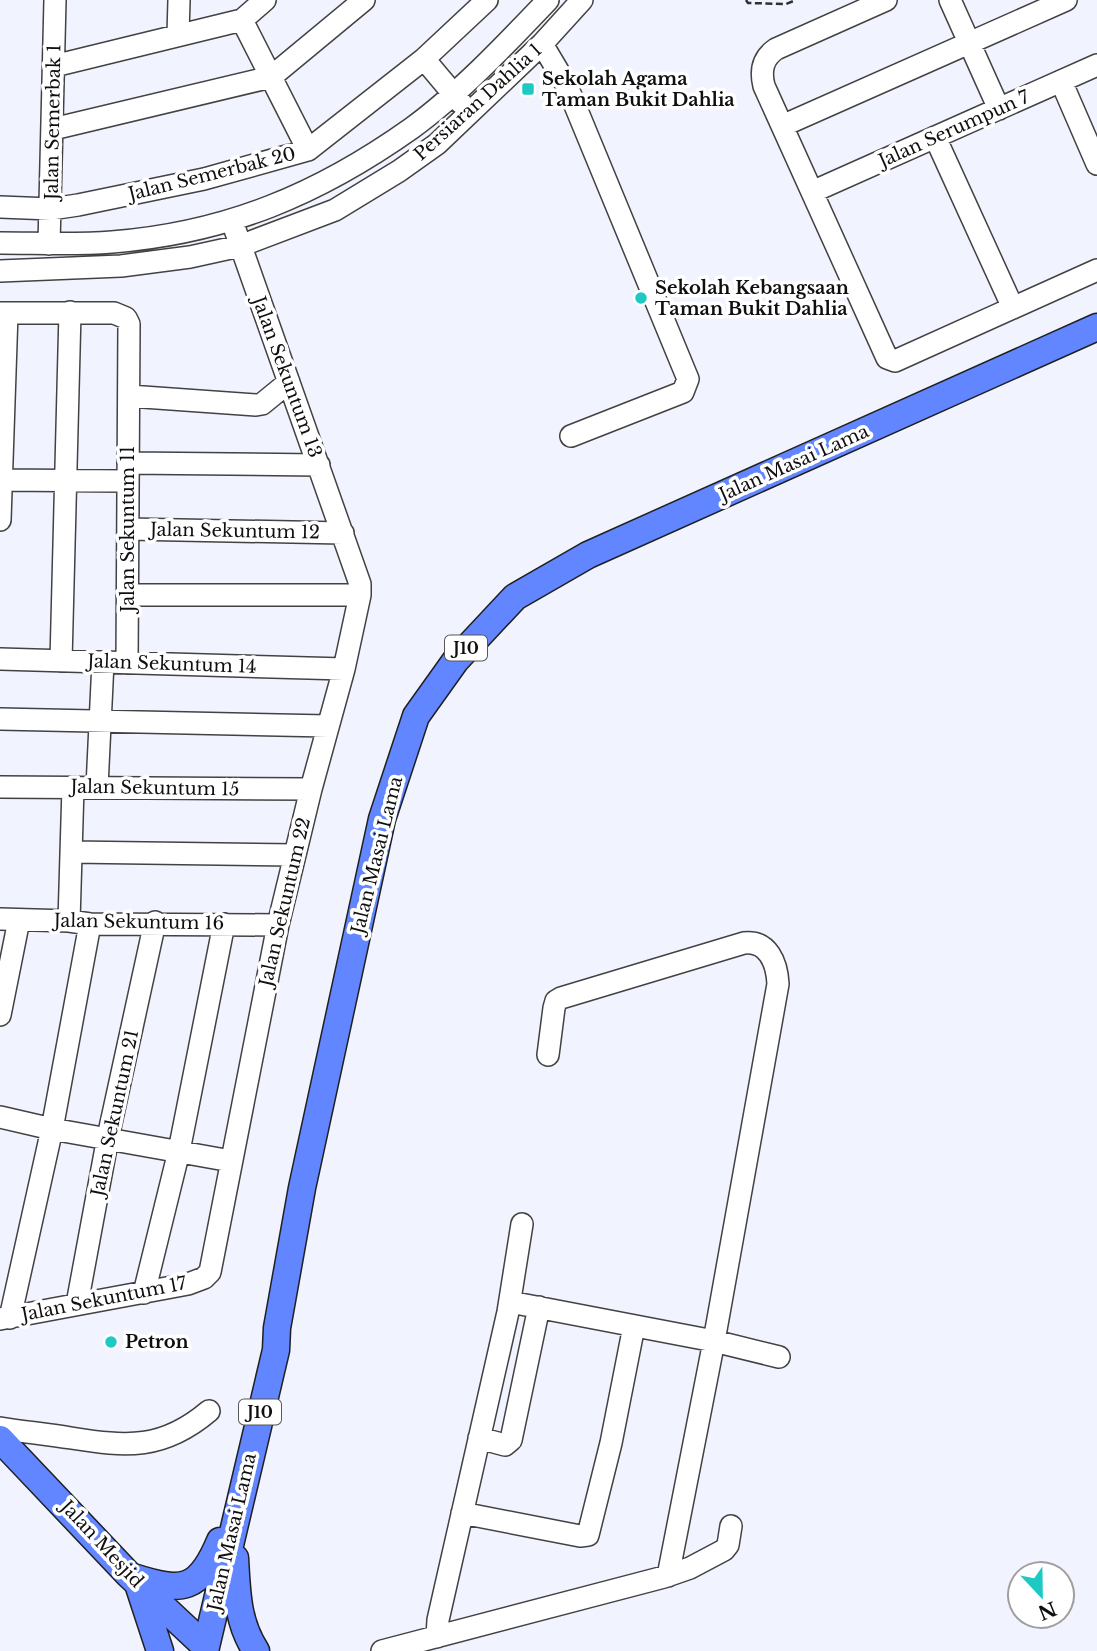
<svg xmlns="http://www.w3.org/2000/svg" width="1097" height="1651" font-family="'Libre Baskerville',serif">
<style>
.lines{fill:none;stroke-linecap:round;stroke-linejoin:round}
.minor-casing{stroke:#424242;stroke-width:24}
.major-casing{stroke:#202020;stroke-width:29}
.path{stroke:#313131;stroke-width:2.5;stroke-dasharray:7 3.5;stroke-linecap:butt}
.minor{stroke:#fff;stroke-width:21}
.major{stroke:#6186ff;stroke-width:26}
.poi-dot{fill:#1dc9c3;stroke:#fff;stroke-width:2.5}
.labels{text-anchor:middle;stroke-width:7;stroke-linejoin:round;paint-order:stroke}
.shield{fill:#fff;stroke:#575757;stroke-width:2}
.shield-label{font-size:16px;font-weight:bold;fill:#0f0f0f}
.poi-label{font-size:18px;font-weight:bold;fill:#0f0f0f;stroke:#fff;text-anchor:start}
.street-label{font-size:18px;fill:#0f0f0f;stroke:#fff}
</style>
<rect width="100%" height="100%" fill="#f1f3ff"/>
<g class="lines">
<defs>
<path id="minor" d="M 886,0 L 776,49 C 763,58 760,70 764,86 L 887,358 L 895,361 L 1097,270
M 950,0 L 999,109
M 242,20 L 308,150
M 178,35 L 179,0
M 542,44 L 567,86 L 688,379 L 683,392 L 571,436
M 424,59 L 461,103
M 54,66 L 242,20 L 265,0
M 1061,81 L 1097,164
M 782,126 L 1066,0
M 53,129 L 271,77 L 364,0
M 935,137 L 1013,308
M 812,192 L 1097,65
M 0,207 L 51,209 L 78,205 L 204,179 L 308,150 L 424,59 L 487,0
M 0,243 C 37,243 75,245 112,242 C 227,233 319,194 412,128 C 459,94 508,42 548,0
M 49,244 L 55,0
M 0,271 L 121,266 L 190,257 L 240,246 L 335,210 L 399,171 L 437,144 L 542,44 L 582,0
M 0,313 L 114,313 L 126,318 L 129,324 L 127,663
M 129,396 L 256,405 L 262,404 L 289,382
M 128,463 L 319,465
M 0,480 L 128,481
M 0,520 L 7,313
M 128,529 L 343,533
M 127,595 L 360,595
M 0,659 L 344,669
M 61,661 L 70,312
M 0,719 L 328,726
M 0,787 L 311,789
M 97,787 L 103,662
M 71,852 L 295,855
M 0,919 L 69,921 L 90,924 L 278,925
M 69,921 L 73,787
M 0,1015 L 19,920
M 548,1055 L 554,1008 L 556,1001 L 561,998 L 744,943 C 768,940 777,963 778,984 L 714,1341 L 668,1576
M 0,1117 L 52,1129 L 231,1161
M 144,1293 L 179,1151 L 224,924
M 510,1302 L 714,1341 L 779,1357
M 77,1304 L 108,1137 L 155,922
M 10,1318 L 52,1129 L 90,924
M 0,1319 L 188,1284 L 204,1278 L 210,1272 L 278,925 L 311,789 L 344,669 L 360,595 L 360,584 L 232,221
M 0,1428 C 24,1432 47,1434 71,1438 C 127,1447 163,1450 209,1411
M 479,1438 L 505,1445 L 511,1440 L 539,1307
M 462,1513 L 580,1536 L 588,1535 L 611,1443 L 634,1326
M 437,1637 L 438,1620 L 508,1312 L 522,1224
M 382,1651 L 664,1577 L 690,1568 L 724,1550 L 728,1545 L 731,1526"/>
<path id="major" d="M 0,1439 L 129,1575 L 206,1647
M 235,1558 C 237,1592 237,1622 256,1651
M 133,1577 C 183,1593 199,1591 220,1541
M 139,1587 L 160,1651
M 205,1651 L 276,1350 L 277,1328 L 302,1188 L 382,819 L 416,716 L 456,660 L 515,597 L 588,555 L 1097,327"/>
</defs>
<use href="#minor" class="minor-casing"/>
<use href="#major" class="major-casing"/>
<path class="path" d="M 746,0 L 748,3 L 786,4 L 796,0"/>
<use href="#minor" class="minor"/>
<use href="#major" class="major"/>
</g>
<g class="poi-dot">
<rect x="521" y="82" width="14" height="14" rx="3.5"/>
<circle cx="641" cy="298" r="7"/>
<circle cx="111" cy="1342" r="7"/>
</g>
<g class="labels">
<g class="shield">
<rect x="445" y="635.5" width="42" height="25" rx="5"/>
<rect x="239" y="1399.5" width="42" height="25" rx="5"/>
</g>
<g class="shield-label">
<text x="466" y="654">J10</text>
<text x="260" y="1418">J10</text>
</g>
<g class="poi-label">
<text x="542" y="85">Sekolah Agama<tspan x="542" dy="21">Taman Bukit Dahlia</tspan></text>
<text x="655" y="294">Sekolah Kebangsaan<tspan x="655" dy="21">Taman Bukit Dahlia</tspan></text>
<text x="125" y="1348">Petron</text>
</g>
<g class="street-label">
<text transform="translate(478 102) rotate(-42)" y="6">Persiaran Dahlia 1</text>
<text transform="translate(53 122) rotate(-89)" y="6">Jalan Semerbak 1</text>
<text transform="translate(954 129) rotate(-24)" y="6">Jalan Serumpun 7</text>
<text transform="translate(212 174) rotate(-14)" y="6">Jalan Semerbak 20</text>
<text transform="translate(287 377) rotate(70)" y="6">Jalan Sekuntum 13</text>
<text transform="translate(794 463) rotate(-24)" y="6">Jalan Masai Lama</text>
<text transform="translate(128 529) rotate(-90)" y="6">Jalan Sekuntum 11</text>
<text transform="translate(235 531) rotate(1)" y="6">Jalan Sekuntum 12</text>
<text transform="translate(172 664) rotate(2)" y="6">Jalan Sekuntum 14</text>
<text transform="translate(155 788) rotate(1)" y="6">Jalan Sekuntum 15</text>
<text transform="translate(377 855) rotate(-76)" y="6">Jalan Masai Lama</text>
<text transform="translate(285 902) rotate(-77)" y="6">Jalan Sekuntum 22</text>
<text transform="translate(139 922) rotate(1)" y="6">Jalan Sekuntum 16</text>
<text transform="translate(115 1113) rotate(-78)" y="6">Jalan Sekuntum 21</text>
<text transform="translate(104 1299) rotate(-11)" y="6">Jalan Sekuntum 17</text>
<text transform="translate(232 1532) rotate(-77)" y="6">Jalan Masai Lama</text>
<text transform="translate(102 1544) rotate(47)" y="6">Jalan Mesjid</text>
</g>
</g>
<g transform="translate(1041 1595) rotate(158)"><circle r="33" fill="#ffffff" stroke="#9f9f9f" stroke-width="2"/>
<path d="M0-5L12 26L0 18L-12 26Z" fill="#1dc9c3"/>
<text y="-10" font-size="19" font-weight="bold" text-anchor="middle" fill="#0f0f0f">N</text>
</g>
</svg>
